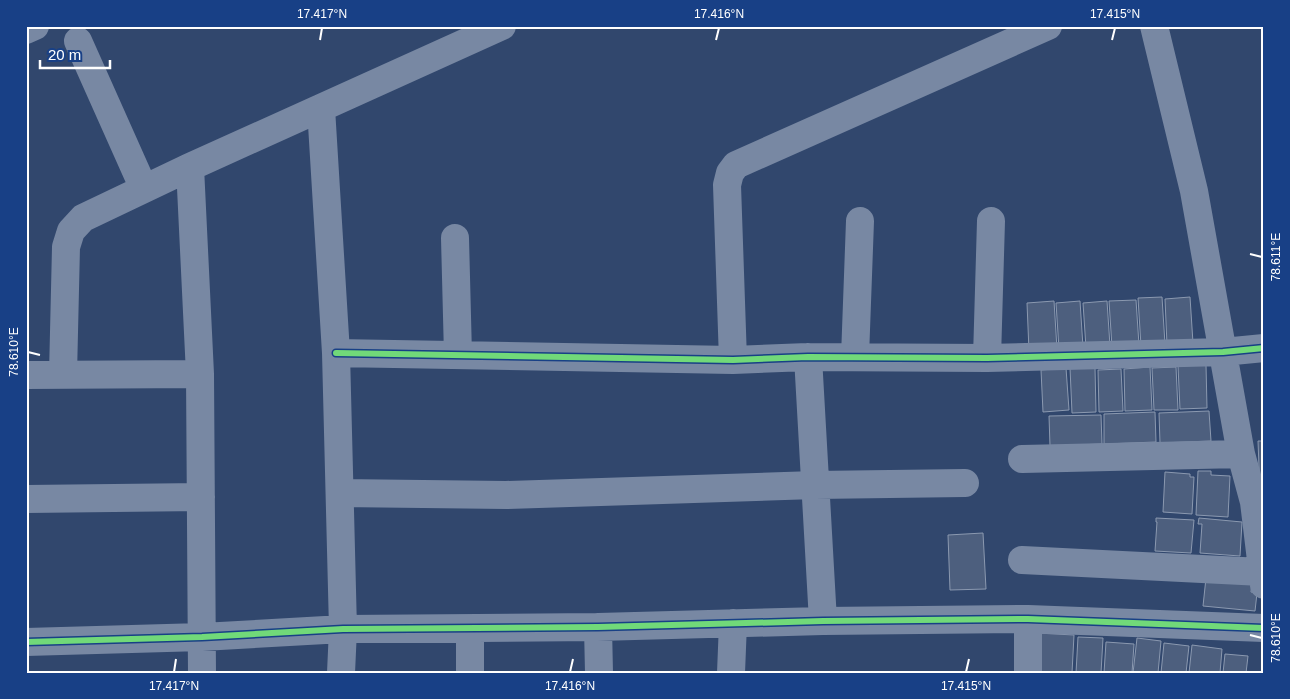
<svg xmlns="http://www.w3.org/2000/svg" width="1290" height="699" font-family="Helvetica,sans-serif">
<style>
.building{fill:#4d5f7e;stroke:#8b99b0}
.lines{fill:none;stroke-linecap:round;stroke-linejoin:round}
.minor{stroke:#7888a3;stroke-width:28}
.cycleway-casing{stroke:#184086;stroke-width:9}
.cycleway{stroke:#71d979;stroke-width:6}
.ticks{fill:none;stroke:#fff;stroke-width:2}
.neatline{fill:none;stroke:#fff;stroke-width:2}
.ticks-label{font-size:12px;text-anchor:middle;fill:#fff}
</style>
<rect width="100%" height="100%" fill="#31476d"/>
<path class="building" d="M 1162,297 L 1165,344 L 1141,346 L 1138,298 Z
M 1190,297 L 1193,343 L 1167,345 L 1165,299 Z
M 1136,300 L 1139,345 L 1112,347 L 1109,301 Z
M 1054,301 L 1057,349 L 1029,351 L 1027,303 Z
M 1080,301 L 1083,347 L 1059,349 L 1056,303 Z
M 1107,301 L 1110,346 L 1086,348 L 1083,303 Z
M 1206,365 L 1207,408 L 1180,409 L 1178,366 Z
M 1150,367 L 1152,410 L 1125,411 L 1124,369 Z
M 1176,367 L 1178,410 L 1154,410 L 1152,368 Z
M 1066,368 L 1069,410 L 1043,412 L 1041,370 Z
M 1070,368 L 1095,368 L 1096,412 L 1072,413 Z
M 1121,369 L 1123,411 L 1099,412 L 1098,370 Z
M 1209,411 L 1211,441 L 1160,443 L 1159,413 Z
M 1155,412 L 1156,442 L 1104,444 L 1104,414 Z
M 1101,415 L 1102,444 L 1050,446 L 1049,416 Z
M 1258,441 L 1264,441 L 1264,492 L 1260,492 Z
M 1198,471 L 1211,471 L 1211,475 L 1230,476 L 1228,517 L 1196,515 Z
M 1165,472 L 1190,474 L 1190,477 L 1194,477 L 1192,514 L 1163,512 Z
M 1156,518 L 1194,520 L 1191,553 L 1155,551 L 1157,522 L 1156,522 Z
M 1199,518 L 1242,522 L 1240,556 L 1200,553 L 1202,524 L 1198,524 Z
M 983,533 L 986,589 L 950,590 L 948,535 Z
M 1206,578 L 1252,583 L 1251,592 L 1257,593 L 1255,611 L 1203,606 Z
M 1037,633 L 1074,635 L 1072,673 L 1035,673 Z
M 1078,637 L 1103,638 L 1101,673 L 1076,673 Z
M 1137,638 L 1161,641 L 1158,673 L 1133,673 Z
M 1106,642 L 1134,644 L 1132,673 L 1104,673 Z
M 1164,643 L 1189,646 L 1186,673 L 1161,673 Z
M 1192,645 L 1222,649 L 1220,673 L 1189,673 Z
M 1225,654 L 1248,656 L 1246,673 L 1223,673 Z"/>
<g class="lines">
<path class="minor" d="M 1154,26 L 1194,191 L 1241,454 L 1254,502 L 1264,585
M 26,30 L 35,26
M 78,41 L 144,189
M 321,108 L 336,353 L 343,629 L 341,673
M 190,167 L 200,374 L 202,673
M 455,238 L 458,355
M 336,353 L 733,360 L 808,357 L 987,358 L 1223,352 L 1264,348
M 808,357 L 823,621
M 855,357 L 860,221
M 987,358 L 991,221
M 733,360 L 727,185 L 730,173 L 736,165 L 1048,26
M 26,375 L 200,374
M 63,375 L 66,247 L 71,231 L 83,218 L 190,167 L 502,26
M 1022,459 L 1241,454
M 340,493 L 506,495 L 815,485 L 965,483
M 26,499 L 201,497
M 1022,560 L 1262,572
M 1028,619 L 1028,673
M 598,627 L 599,673
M 470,629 L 470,673
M 26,642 L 202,637 L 343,629 L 598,627 L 823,621 L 1028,619 L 1264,628
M 731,673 L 733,623"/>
<defs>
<path id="cycleway" d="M 336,353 L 733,360 L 808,357 L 987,358 L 1223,352 L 1264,348
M 26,642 L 202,637 L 343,629 L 598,627 L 823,621 L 1028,619 L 1264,628"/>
</defs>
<use href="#cycleway" class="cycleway-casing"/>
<use href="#cycleway" class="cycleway"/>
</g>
<path class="ticks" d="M 320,40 L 322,28M 716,40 L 719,28M 1112,40 L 1115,28M 1250,254 L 1262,257M 28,352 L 40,355M 1250,635 L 1262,638M 174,672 L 176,659M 570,672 L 573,659M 966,672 L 969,659"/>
<rect width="1290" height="699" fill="none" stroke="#184086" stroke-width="55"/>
<path d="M40 60v8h70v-8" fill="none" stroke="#ffffff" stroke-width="2.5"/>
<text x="48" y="60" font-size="15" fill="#ffffff" stroke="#184086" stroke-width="4" paint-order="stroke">20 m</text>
<rect x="28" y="28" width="1234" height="644" class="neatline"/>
<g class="ticks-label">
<text x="322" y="18">17.417°N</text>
<text x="719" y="18">17.416°N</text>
<text x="1115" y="18">17.415°N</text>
<text transform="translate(1276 257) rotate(-90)" y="4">78.611°E</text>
<text transform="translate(14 352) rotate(-90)" y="4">78.610°E</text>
<text transform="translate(1276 638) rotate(-90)" y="4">78.610°E</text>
<text x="174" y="690">17.417°N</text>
<text x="570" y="690">17.416°N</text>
<text x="966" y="690">17.415°N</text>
</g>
</svg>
